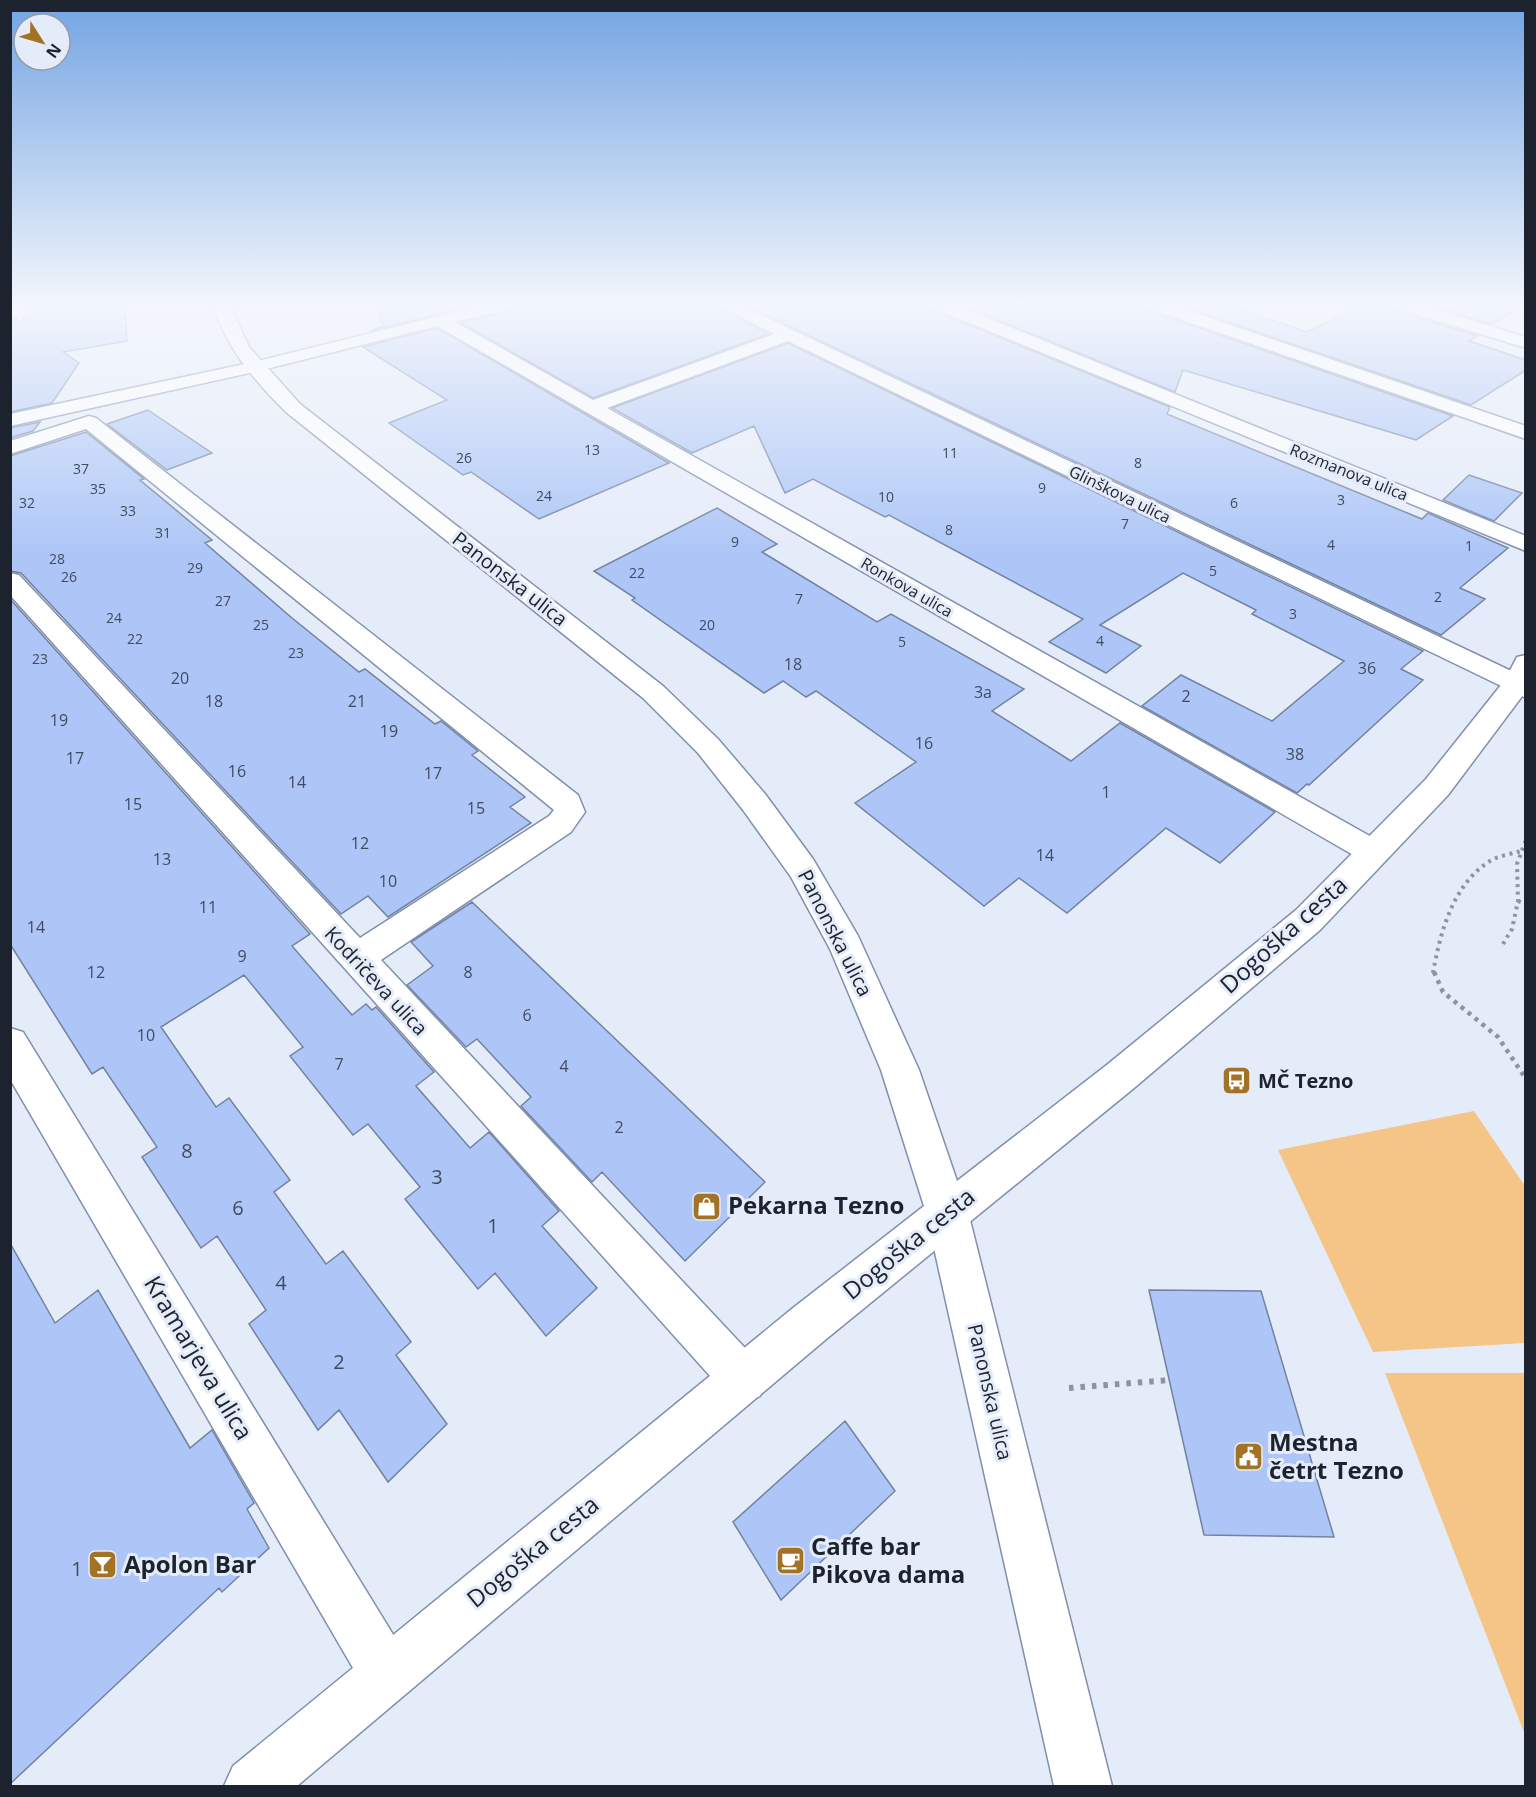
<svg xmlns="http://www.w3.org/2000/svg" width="1536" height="1797" font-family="'Open Sans',sans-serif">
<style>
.green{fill:#f4c587}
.building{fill:#adc6f7;stroke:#7382a0;stroke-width:1.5}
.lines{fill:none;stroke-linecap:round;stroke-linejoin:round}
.minor-casing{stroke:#7f8fad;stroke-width:3}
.tertiary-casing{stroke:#7f8fad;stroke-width:3}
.path-far2{stroke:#8d94a0;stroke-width:4;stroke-dasharray:3 4.5;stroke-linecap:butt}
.path-far1{stroke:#8d94a0;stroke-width:4.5;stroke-dasharray:4 5;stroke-linecap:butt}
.path{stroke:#8d94a0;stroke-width:6;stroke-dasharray:4.5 7;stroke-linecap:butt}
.minor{fill:#fff;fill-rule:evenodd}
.tertiary{fill:#fff;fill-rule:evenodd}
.labels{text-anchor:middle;stroke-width:6;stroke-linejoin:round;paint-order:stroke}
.far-number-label{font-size:14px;fill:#404b60}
.far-street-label{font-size:16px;fill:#1c222e;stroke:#e5ecf9}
.number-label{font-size:16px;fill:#404b60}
.street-label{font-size:20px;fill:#1c222e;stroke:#e5ecf9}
.poi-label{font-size:20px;font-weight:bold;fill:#1c222e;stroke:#e5ecf9;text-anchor:start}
.near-number-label{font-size:20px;fill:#404b60}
.near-street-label{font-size:24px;fill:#1c222e;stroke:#e5ecf9}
.near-poi-label{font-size:24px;font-weight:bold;fill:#1c222e;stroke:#e5ecf9;text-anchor:start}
</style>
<rect width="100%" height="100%" fill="#e5ecf9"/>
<path class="green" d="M 1474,1111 L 1525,1186 L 1525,1343 L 1373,1352 L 1278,1150 Z
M 1385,1373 L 1525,1373 L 1525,1735 Z"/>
<path class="building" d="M 35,304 L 125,304 L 127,341 L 63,352 L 79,363 L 52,403 L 10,412 L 10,316 L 21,322 Z
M 377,304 L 480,304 L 371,331 L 383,326 Z
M 517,304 L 715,304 L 768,334 L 593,398 L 461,323 L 514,310 Z
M 743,304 L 929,304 L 932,310 L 1170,407 L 1167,414 L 1422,519 L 1428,513 L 1508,548 L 1460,588 L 1485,599 L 1441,635 Z
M 958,304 L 1144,304 L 1147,310 L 1453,416 L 1416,440 L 1183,370 L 1175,392 Z
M 1175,304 L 1223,304 L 1307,332 L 1364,304 L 1372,304 L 1472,334 L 1477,336 L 1469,341 L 1526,360 L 1526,370 L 1471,405 Z
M 1453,304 L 1526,304 L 1526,305 L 1491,324 L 1442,309 Z
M 437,328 L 669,463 L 539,519 L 471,472 L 463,475 L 389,423 L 447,400 L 363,347 Z
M 788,343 L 1423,651 L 1401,669 L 1423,680 L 1309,785 L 1307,784 L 1297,793 L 1142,706 L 1181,675 L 1272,721 L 1344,661 L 1252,614 L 1256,610 L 1183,573 L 1100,625 L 1141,646 L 1106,673 L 1049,642 L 1083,619 L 889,515 L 885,517 L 813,479 L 785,493 L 754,426 L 692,453 L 612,408 Z
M 148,410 L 212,453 L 167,470 L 107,424 Z
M 40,422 L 33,431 L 10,438 L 10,428 Z
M 86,432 L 144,479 L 140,480 L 212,540 L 205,543 L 292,618 L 359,672 L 365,669 L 435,724 L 441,721 L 478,751 L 472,755 L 525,797 L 510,807 L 531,823 L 388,917 L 368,896 L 341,914 L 21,573 L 10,571 L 10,456 Z
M 1469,475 L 1522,493 L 1494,521 L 1443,500 Z
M 717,508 L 777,544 L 762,552 L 877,622 L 891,614 L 1024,689 L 992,711 L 1071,761 L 1120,723 L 1275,812 L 1220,863 L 1166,828 L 1067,913 L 1019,878 L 984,906 L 855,803 L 916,762 L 816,691 L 806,697 L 783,681 L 764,693 L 632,600 L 635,598 L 594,571 Z
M 10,599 L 310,934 L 292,946 L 352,1015 L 366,1004 L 372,1010 L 376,1007 L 434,1072 L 416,1086 L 470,1148 L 489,1132 L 559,1211 L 542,1226 L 597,1288 L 546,1336 L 495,1273 L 478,1289 L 405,1199 L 420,1187 L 368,1124 L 353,1135 L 290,1056 L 303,1047 L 244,975 L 161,1027 L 216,1107 L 229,1098 L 290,1180 L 274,1192 L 326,1264 L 343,1251 L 411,1342 L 396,1355 L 447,1424 L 388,1482 L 339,1410 L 318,1430 L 249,1324 L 266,1310 L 217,1236 L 201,1248 L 142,1157 L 157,1147 L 103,1067 L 92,1074 L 10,944 Z
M 472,902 L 765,1182 L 685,1261 L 602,1172 L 592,1182 L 521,1106 L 531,1097 L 477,1039 L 466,1047 L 407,985 L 433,966 L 411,942 Z
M 10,1243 L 55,1323 L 98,1290 L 190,1448 L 212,1430 L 254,1503 L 247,1509 L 269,1548 L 222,1592 L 219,1588 L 10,1784 Z
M 1149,1290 L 1261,1291 L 1334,1537 L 1204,1535 Z
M 845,1421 L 895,1491 L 781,1600 L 733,1522 Z"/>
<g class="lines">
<defs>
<path id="minor" d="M 488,304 L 515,304 L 513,308 L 455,322 L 593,400 L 774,334 L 717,304 L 738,304 L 1526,678 L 1526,698 L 788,341 L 607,408 L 1384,844 L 1389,852 L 1384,860 L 1373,864 L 1362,860 L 437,326 L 254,372 L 10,426 L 10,414 L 254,362 Z
M 931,304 L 953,304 L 1526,536 L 1526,551 L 933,308 Z
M 1146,304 L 1169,304 L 1526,426 L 1526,439 L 1148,308 Z
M 1394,304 L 1418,304 L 1526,337 L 1526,348 L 1396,308 Z
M 89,416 L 96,418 L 578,795 L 585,812 L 571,832 L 381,960 L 760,1364 L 767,1380 L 760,1396 L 744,1403 L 728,1396 L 10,595 L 10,573 L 19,575 L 360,938 L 549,816 L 554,810 L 86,429 L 10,454 L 10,441 Z
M 10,1028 L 23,1032 L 405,1654 L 413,1673 L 405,1692 L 386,1700 L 367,1692 L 10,1079 Z
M 947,1191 L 962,1197 L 968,1212 L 1112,1786 L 1054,1786 L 926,1212 L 932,1197 Z"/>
<path id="tertiary" d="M 213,304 L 229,304 L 249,347 L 300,404 L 663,686 L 718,739 L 765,794 L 813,859 L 858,936 L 919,1070 L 957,1181 L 1108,1064 L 1296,910 L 1426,779 L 1505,680 L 1517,657 L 1526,655 L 1526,691 L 1448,795 L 1320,930 L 1134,1088 L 825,1340 L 297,1786 L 224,1786 L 233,1766 L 793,1308 L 924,1206 L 881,1070 L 830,949 L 791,877 L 743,810 L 698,753 L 643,698 L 286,412 C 254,380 226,348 213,304 Z"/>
</defs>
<use href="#minor" class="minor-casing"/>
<use href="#tertiary" class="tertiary-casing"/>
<path class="path-far2" d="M 1518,901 L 1526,904
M 1503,944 L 1512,929 L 1518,901 L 1517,864 L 1526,840
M 1433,973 C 1440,933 1453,884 1490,861 C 1498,856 1511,854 1521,851"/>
<path class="path-far1" d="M 1434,972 L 1443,992 L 1498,1037 L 1526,1079"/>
<path class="path" d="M 1069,1388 L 1170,1380"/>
<use href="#minor" class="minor"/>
<use href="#tertiary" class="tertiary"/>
</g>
<linearGradient id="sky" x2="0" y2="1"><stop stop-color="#73a4e2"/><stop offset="0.55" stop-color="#f3f6fc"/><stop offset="1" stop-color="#f3f6fc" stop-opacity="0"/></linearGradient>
<rect width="1536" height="555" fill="url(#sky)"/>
<defs>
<symbol id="bus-square" viewBox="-11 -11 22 22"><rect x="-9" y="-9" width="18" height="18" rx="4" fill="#a27226" stroke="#e5ecf9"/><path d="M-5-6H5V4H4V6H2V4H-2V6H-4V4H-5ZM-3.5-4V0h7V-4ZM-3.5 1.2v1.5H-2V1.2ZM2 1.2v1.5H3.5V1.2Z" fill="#fff"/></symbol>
<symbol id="shop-square" viewBox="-11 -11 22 22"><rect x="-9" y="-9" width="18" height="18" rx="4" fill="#a27226" stroke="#e5ecf9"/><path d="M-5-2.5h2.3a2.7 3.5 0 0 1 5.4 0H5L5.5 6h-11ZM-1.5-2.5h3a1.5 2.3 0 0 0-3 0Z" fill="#fff"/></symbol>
<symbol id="civic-square" viewBox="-11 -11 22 22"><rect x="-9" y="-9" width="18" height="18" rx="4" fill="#a27226" stroke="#e5ecf9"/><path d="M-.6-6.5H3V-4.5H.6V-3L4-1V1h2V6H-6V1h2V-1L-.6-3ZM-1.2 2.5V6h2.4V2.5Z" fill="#fff"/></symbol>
<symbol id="cafe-square" viewBox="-11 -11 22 22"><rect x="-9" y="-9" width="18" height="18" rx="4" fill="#a27226" stroke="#e5ecf9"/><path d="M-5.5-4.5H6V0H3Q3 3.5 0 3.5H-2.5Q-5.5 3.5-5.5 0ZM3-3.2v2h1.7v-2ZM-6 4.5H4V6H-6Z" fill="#fff"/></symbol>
<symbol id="bar-square" viewBox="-11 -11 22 22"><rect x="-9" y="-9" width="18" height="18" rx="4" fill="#a27226" stroke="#e5ecf9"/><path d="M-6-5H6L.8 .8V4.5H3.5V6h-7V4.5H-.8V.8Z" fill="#fff"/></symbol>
</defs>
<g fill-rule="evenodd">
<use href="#bus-square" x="1220" y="1064" width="33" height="33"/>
<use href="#shop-square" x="690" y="1190" width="33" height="33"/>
<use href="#civic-square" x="1232" y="1440" width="33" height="33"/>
<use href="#cafe-square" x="774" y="1544" width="33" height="33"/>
<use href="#bar-square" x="86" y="1548" width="33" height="33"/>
</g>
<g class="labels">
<g class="far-number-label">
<text x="592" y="455">13</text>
<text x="950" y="458">11</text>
<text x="464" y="463">26</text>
<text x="1138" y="468">8</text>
<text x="81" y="474">37</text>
<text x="1042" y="493">9</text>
<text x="98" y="494">35</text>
<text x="544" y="501">24</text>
<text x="886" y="502">10</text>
<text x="1341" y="505">3</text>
<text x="27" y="508">32</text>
<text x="1234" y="508">6</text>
<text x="128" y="516">33</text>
<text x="1125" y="529">7</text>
<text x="949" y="535">8</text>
<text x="163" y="538">31</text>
<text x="735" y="547">9</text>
<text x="1331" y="550">4</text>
<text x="1469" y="551">1</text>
<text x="57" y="564">28</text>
<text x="195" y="573">29</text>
<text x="1213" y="576">5</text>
<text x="637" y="578">22</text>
<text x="69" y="582">26</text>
<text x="1438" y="602">2</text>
<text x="799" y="604">7</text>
<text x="223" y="606">27</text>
<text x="1293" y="619">3</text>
<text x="114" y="623">24</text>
<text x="261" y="630">25</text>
<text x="707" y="630">20</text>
<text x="135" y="644">22</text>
<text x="1100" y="646">4</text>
<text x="902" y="647">5</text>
<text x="296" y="658">23</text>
<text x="40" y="664">23</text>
</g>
<g class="far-street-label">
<text transform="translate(1349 472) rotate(22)" y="6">Rozmanova ulica</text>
<text transform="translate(1120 494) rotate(26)" y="6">Glinškova ulica</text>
<text transform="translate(907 587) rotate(30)" y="6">Ronkova ulica</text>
</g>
<g class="number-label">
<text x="793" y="670">18</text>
<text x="1367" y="674">36</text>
<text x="180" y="684">20</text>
<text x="983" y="698">3a</text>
<text x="1186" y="702">2</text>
<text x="214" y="707">18</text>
<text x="357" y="707">21</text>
<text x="59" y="726">19</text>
<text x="389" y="737">19</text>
<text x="924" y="749">16</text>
<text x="1295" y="760">38</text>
<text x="75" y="764">17</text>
<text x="237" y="777">16</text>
<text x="433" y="779">17</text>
<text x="297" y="788">14</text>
<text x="1106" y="798">1</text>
<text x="133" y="810">15</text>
<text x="476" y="814">15</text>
<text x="360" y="849">12</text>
<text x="1045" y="861">14</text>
<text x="162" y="865">13</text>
<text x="388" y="887">10</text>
<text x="208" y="913">11</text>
<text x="36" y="933">14</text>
<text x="242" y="962">9</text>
<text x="96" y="978">12</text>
<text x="468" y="978">8</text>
<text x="527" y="1021">6</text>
<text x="146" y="1041">10</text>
<text x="339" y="1070">7</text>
<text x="564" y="1072">4</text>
<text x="619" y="1133">2</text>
</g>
<g class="street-label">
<text transform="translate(510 579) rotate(38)" y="7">Panonska ulica</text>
<text transform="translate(835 933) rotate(63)" y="7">Panonska ulica</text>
<text transform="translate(376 981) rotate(47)" y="7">Kodričeva ulica</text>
<text transform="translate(990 1392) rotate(77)" y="7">Panonska ulica</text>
</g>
<g class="poi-label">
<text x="1258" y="1088">MČ Tezno</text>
</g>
<g class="near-number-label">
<text x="187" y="1158">8</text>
<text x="437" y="1184">3</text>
<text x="238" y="1215">6</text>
<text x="493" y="1233">1</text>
<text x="281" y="1290">4</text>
<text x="339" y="1369">2</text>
<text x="77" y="1576">1</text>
</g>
<g class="near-street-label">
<text transform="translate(1284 935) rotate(-42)" y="8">Dogoška cesta</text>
<text transform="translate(909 1244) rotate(-39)" y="8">Dogoška cesta</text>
<text transform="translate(198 1358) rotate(59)" y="8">Kramarjeva ulica</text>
<text transform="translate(533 1552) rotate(-39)" y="8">Dogoška cesta</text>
</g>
<g class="near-poi-label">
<text x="728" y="1214">Pekarna Tezno</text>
<text x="1269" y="1451">Mestna<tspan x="1269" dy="28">četrt Tezno</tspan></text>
<text x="811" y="1555">Caffe bar<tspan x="811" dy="28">Pikova dama</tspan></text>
<text x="124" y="1573">Apolon Bar</text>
</g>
</g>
<rect width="1536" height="1797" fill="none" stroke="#1c222e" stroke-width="24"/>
<g transform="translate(42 42) rotate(127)"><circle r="28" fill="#e5ecf9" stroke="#959ba8" stroke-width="1.5"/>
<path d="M0-4.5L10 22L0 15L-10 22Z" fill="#a27226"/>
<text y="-9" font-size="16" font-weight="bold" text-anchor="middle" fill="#1c222e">N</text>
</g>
</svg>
